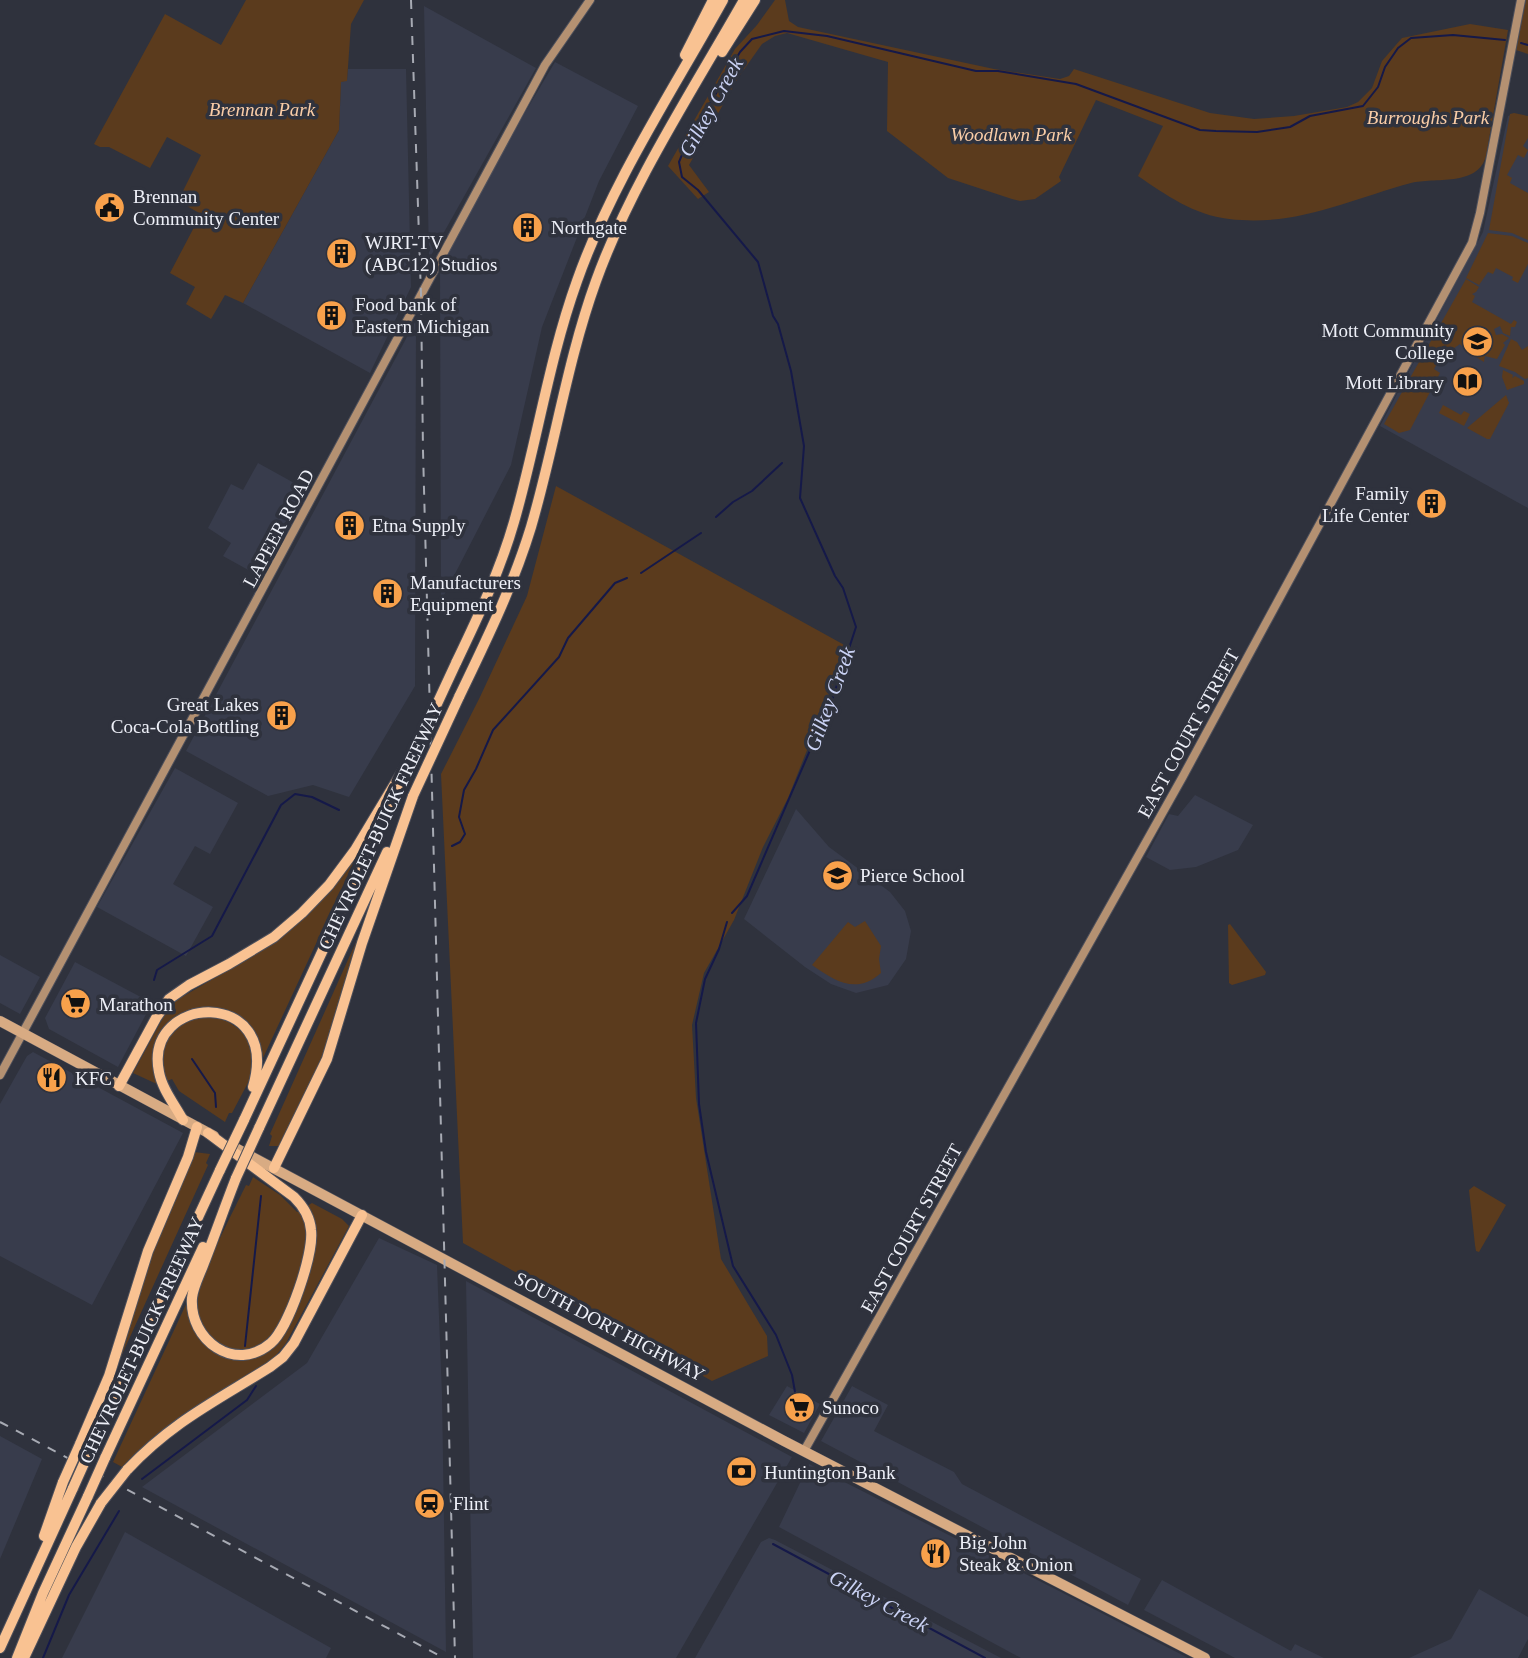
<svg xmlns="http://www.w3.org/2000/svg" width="1528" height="1658" font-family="Georgia,serif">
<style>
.built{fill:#383c4c}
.green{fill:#5b3b1d}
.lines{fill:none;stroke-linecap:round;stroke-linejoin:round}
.stream{stroke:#151949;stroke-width:2}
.secondary-casing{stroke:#4e505b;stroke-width:10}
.primary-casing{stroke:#4e505b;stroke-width:11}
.motorway-casing{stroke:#4e505b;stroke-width:12}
.secondary{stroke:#b49172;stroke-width:8}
.primary{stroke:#d8ab83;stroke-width:10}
.motorway{stroke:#f9c292;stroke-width:10}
.rail{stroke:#a7aab3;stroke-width:2;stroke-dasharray:9 9;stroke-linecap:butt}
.motorway-bridge-casing{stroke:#4e505b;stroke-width:12;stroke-linecap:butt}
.motorway-bridge{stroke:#f9c292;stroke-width:10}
.labels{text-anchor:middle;stroke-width:7;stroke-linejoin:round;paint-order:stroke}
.park-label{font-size:19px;font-style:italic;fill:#facda7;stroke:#2f323d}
.poi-label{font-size:19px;fill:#eef0f8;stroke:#2f323d;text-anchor:start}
.street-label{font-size:19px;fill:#eef0f8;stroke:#2f323d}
.water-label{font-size:21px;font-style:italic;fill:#cad2f4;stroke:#2f323d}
</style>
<rect width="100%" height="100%" fill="#2f323d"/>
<path class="built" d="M 424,6 L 536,68 L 429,259 Z
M 555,62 L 638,106 L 599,181 L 542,327 L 511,465 L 441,601 L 440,268 L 508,141 Z
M 348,69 L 406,69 L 411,287 L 370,373 L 243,303 L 339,130 L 341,82 L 347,80 Z
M 1513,114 L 1528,117 L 1528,508 L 1380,426 L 1483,232 L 1508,116 Z
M 416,320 L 415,686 L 349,797 L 313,785 L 268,796 L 186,751 Z
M 258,463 L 305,489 L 259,576 L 223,556 L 231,543 L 208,528 L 231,484 L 243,490 Z
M 175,768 L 238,803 L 210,854 L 195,846 L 173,884 L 213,907 L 186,956 L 97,907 Z
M 1195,795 L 1253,825 L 1238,850 L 1196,867 L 1170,870 L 1146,857 L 1169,814 L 1178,816 Z
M 796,809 L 829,847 L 890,892 L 905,911 L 911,931 L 906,959 L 888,985 L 856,993 L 831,984 L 805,967 L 744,919 Z
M 0,955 L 40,977 L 20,1014 L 0,1003 Z
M 75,962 L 152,1003 L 118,1067 L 49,1029 L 45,1018 Z
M 33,1052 L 183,1133 L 92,1305 L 0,1256 L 0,1104 L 27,1056 Z
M 379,1238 L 437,1265 L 442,1394 L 446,1652 L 142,1487 L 307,1363 Z
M 466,1281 L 792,1457 L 676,1658 L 473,1658 Z
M 787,1386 L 820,1404 L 804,1433 L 769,1415 Z
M 852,1386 L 888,1405 L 874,1431 L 954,1472 L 962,1484 L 1141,1579 L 1128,1605 L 821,1441 Z
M 0,1436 L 42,1459 L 0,1559 Z
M 809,1464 L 1059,1591 L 1188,1658 L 1021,1658 L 779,1527 Z
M 125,1532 L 331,1648 L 326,1658 L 62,1658 Z
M 769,1538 L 775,1540 L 1001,1658 L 695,1658 L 761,1542 Z
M 1162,1580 L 1291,1651 L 1295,1644 L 1324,1658 L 1235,1658 L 1144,1610 Z
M 1479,1589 L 1528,1617 L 1528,1639 L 1518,1658 L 1409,1658 L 1451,1639 Z"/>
<path class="green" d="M 246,0 L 364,0 L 351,24 L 347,81 L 341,82 L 339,130 L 243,303 L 225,295 L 211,319 L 186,304 L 195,287 L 170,273 L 201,214 L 178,201 L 201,155 L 167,137 L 150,168 L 109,147 L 100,147 L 94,144 L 165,14 L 221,45 Z
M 775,0 L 785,0 L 789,21 L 798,27 L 994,69 L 1060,79 L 1069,76 L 1074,69 L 1210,113 L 1254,119 L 1294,116 L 1347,107 L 1358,102 L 1372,88 L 1382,61 L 1402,38 L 1470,24 L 1508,30 L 1486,156 C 1478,187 1434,177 1411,183 C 1348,200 1297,227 1229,219 C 1194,215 1166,195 1138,176 L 1163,126 L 1096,100 L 1059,177 L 1061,181 L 1035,199 L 1020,201 L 1012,199 L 948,178 L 887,131 L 888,62 L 787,33 L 775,36 L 762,44 L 738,78 L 689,165 L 709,192 L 698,199 L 668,166 L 735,49 L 757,25 Z
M 1526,0 L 1528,0 L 1528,54 L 1516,50 Z
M 1514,113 L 1528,116 L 1528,138 L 1523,146 L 1528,150 L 1524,158 L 1518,155 L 1507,175 L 1512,178 L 1510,183 L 1528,193 L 1528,240 L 1512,233 L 1489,230 L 1510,114 Z
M 1488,233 L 1512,236 L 1528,243 L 1528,264 L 1518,283 L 1512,280 L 1513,277 L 1496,268 L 1493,274 L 1488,272 L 1479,285 L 1466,278 Z
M 1466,279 L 1479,287 L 1476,292 L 1472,294 L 1475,296 L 1472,302 L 1511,324 L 1514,320 L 1517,322 L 1515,327 L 1511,327 L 1510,336 L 1503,333 L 1500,326 L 1494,329 L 1496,335 L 1502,334 L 1509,338 L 1503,343 L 1505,345 L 1497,359 L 1485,356 L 1484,362 L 1468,352 L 1460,344 L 1441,357 L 1434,369 L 1440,373 L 1410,430 L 1399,433 L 1384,424 Z
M 1511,339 L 1517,342 L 1522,350 L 1528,346 L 1528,378 L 1525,379 L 1515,372 L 1499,366 Z
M 1503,370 L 1513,375 L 1512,378 L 1515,376 L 1524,381 L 1524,384 L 1507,390 L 1502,377 Z
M 1506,395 L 1509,403 L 1490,439 L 1487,439 L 1467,428 Z
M 1443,405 L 1461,415 L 1464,411 L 1470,414 L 1464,426 L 1439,413 Z
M 556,486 L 848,647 L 788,798 L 763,847 L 734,920 L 704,973 L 692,1025 L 696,1098 L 721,1259 L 767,1336 L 768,1356 L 712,1381 L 463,1243 L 441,774 L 480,697 L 527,596 Z
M 358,853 L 263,1058 C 248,971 131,1007 159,1085 L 133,1073 L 166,1012 L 177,1000 L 252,956 Z
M 865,921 L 881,946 L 879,959 L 881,973 C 856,995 835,981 812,965 L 848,922 L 855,927 Z
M 364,924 L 327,1049 L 280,1146 L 269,1146 L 272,1136 L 270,1134 Z
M 1230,924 L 1266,972 L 1265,975 L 1232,985 L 1229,983 L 1228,925 Z
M 199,1017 L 224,1019 L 242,1031 L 252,1049 L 251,1077 L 232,1113 L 229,1113 L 225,1122 L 179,1091 L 172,1079 L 167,1081 C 160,1064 162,1039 178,1027 C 184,1023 192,1020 199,1017 Z
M 194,1152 L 210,1154 L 206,1163 L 208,1165 L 120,1359 L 146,1270 Z
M 253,1177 L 280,1195 L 297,1212 L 300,1211 C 305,1221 307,1231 306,1242 C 305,1264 284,1325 267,1339 C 255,1350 238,1353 223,1346 C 209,1339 198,1324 197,1308 C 195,1283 234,1210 246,1185 L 249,1186 Z
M 1474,1186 L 1506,1205 L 1479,1252 L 1476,1251 L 1475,1245 L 1469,1190 Z
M 312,1203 L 342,1219 L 349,1226 L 286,1343 L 274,1358 L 182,1415 L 151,1439 L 124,1468 L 113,1462 L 188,1300 L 196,1333 L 211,1350 L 263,1353 L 309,1265 L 307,1206 Z"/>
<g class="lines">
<path class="stream" d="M 1521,43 L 1528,45
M 716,517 L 733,502 L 752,491 L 782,463
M 641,573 L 701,533
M 452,846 L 460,842 L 465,834 L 459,817 L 464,790 L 476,769 L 493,730 L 559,657 L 568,638 L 615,583 L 627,578
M 732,913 L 747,896 L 833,697 L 856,627 L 843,588 L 835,576 L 800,498 L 804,446 L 791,371 L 778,324 L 773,316 L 758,262 L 698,190 L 682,177 L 679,162 L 686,145 L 740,52 L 752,39 L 784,31 L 827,36 L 976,71 L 998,71 L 1076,84 L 1200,130 L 1216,131 L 1257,132 L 1290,127 L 1310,116 L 1363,106 L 1378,87 L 1385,67 L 1398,48 L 1411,38 L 1453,35 L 1505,40
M 727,922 L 719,949 L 705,979 L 696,1023 L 699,1104 L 706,1152 L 733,1266 L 776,1335 L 792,1375 L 795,1392
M 154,980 L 157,970 L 212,936 L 281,805 L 295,794 L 312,797 L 339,810
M 192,1059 L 215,1093 L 216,1107
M 245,1346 L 261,1196
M 142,1479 L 247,1400 L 256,1386
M 773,1544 L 985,1658
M 43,1658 L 69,1595 L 119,1511"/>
<defs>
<path id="secondary" d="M 0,1075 L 545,65 L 590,0
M 804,1451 L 1182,778 L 1472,243 L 1480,213 L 1521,0"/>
<path id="primary" d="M 0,1021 L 214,1136
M 230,1145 L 784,1441 L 1205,1658"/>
<path id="motorway" d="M 722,52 L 755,0
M 685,55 L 713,0
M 456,663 C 478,617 500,571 514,522 C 537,442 549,359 577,281 C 612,182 672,92 723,0
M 459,697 C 486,641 513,586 531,527 C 555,445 567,361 596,281 C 631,184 693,90 744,0
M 119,1086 L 156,1018 L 169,999 L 189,985 L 229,964 L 274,937 L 302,913 L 329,885 L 355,850 L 417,747
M 183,1120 C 175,1105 162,1089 159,1072 C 143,993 282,987 253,1087
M 244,1120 L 399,786
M 259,1128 L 387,852
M 208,1133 L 294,1197 C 303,1206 310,1217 311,1230 C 314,1254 289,1327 271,1343 C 235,1374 189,1340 192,1298 C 193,1287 200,1274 204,1263 C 215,1235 225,1206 236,1178
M 274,1168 L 327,1059 L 362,943 L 413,796
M 80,1444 L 109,1376 L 148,1251 L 188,1157 L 197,1127
M 90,1450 L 220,1170
M 105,1458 L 203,1247
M 127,1470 C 172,1422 216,1401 270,1367 L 283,1357 L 294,1343 L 362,1215
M 44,1536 L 63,1482
M 0,1648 L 73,1488
M 17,1658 L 43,1593 L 88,1496
M 24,1658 L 76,1547 L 101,1503"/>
</defs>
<use href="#secondary" class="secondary-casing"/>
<use href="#primary" class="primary-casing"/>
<use href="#motorway" class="motorway-casing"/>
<use href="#secondary" class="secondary"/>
<use href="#primary" class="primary"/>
<use href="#motorway" class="motorway"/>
<path class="rail" d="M 411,0 L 421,295 L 423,451 L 455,1658
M 0,1422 L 444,1658"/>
<defs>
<path id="motorway-bridge" d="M 417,747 L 456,663
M 413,796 L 459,697
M 220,1170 L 244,1120
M 236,1178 L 259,1128
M 63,1482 L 80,1444
M 73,1488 L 90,1450
M 88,1496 L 105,1458
M 101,1503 L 127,1470"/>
</defs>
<use href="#motorway-bridge" class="motorway-bridge-casing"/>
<use href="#motorway-bridge" class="motorway-bridge"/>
</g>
<defs>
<symbol id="civic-disc" viewBox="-11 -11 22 22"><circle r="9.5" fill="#f8a14b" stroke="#2f323d"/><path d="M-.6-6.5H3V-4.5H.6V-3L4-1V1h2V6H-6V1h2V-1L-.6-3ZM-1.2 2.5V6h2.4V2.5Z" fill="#111"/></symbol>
<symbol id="building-disc" viewBox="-11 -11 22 22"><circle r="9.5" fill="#f8a14b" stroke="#2f323d"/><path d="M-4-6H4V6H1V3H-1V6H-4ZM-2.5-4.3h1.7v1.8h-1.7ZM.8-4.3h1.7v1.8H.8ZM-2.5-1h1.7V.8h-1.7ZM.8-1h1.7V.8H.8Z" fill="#111"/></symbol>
<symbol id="university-disc" viewBox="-11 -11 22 22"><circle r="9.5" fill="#f8a14b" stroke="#2f323d"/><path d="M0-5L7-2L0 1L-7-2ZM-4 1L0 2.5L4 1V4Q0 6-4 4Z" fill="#111"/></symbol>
<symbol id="library-disc" viewBox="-11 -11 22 22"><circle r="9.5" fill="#f8a14b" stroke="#2f323d"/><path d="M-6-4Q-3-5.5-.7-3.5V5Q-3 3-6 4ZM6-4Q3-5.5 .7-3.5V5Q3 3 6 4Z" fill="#111"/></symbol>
<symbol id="school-disc" viewBox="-11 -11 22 22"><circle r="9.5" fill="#f8a14b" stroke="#2f323d"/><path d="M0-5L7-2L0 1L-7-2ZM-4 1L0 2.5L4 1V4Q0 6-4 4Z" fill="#111"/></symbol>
<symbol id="supermarket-disc" viewBox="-11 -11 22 22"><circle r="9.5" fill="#f8a14b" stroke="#2f323d"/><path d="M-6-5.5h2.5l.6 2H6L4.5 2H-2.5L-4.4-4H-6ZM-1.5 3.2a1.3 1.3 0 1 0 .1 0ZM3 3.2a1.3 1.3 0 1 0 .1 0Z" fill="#111"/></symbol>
<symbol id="restaurant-disc" viewBox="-11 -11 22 22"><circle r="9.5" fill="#f8a14b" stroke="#2f323d"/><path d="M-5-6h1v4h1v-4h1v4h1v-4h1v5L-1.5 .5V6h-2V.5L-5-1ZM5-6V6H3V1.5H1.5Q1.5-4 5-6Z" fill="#111"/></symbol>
<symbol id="bank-disc" viewBox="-11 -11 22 22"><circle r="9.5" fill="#f8a14b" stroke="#2f323d"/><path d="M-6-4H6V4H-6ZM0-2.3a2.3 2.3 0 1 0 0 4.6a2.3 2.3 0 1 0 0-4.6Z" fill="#111"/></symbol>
<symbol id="station-disc" viewBox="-11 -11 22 22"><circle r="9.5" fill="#f8a14b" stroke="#2f323d"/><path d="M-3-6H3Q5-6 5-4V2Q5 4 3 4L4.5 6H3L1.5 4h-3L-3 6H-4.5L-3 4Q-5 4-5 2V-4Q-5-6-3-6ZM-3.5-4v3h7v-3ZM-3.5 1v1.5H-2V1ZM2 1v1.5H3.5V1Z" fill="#111"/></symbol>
</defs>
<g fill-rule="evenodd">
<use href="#civic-disc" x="92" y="190" width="35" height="35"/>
<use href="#building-disc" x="510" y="210" width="35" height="35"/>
<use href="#building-disc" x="324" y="236" width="35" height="35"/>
<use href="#building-disc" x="314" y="298" width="35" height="35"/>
<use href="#university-disc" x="1460" y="324" width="35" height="35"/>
<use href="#library-disc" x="1450" y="364" width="35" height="35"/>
<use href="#building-disc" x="1414" y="486" width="35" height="35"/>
<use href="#building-disc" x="332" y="508" width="35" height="35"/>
<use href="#building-disc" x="370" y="576" width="35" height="35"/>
<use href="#building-disc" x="264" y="698" width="35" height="35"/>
<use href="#school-disc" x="820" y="858" width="35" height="35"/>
<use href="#supermarket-disc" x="58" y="986" width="35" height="35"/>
<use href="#restaurant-disc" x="34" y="1060" width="35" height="35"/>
<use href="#supermarket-disc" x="782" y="1390" width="35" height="35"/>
<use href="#bank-disc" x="724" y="1454" width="35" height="35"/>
<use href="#station-disc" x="412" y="1486" width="35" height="35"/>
<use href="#restaurant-disc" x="918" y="1536" width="35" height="35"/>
</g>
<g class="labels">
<g class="park-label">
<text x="262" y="116">Brennan Park</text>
<text x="1428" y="124">Burroughs Park</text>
<text x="1011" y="141">Woodlawn Park</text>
</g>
<g class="poi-label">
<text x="133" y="203">Brennan<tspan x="133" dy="22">Community Center</tspan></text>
<text x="551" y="234">Northgate</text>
<text x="365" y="249">WJRT-TV<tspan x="365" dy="22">(ABC12) Studios</tspan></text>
<text x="355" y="311">Food bank of<tspan x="355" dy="22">Eastern Michigan</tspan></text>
<text x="1454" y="337" text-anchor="end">Mott Community<tspan x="1454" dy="22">College</tspan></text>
<text x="1444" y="389" text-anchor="end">Mott Library</text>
<text x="1409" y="500" text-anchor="end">Family<tspan x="1409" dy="22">Life Center</tspan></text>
<text x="372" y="532">Etna Supply</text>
<text x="410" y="589">Manufacturers<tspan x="410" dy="22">Equipment</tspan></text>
<text x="259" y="711" text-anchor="end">Great Lakes<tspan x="259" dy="22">Coca-Cola Bottling</tspan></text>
<text x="860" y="882">Pierce School</text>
<text x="99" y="1011">Marathon</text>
<text x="75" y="1085">KFC</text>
<text x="822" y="1414">Sunoco</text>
<text x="764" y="1479">Huntington Bank</text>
<text x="453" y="1510">Flint</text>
<text x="959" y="1549">Big John<tspan x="959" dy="22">Steak &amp; Onion</tspan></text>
</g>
<g class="street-label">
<text transform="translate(278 528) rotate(-62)" y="7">LAPEER ROAD</text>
<text transform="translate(1188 733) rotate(-61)" y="7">EAST COURT STREET</text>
<text transform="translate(380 826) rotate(-65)" y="7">CHEVROLET-BUICK FREEWAY</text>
<text transform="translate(911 1228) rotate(-61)" y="7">EAST COURT STREET</text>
<text transform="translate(610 1326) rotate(28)" y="7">SOUTH DORT HIGHWAY</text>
<text transform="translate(141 1340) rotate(-65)" y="7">CHEVROLET-BUICK FREEWAY</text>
</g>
<g class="water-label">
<text transform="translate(711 107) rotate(-61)" y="7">Gilkey Creek</text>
<text transform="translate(830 699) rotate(-70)" y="7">Gilkey Creek</text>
<text transform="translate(879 1601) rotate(28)" y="7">Gilkey Creek</text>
</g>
</g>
</svg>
